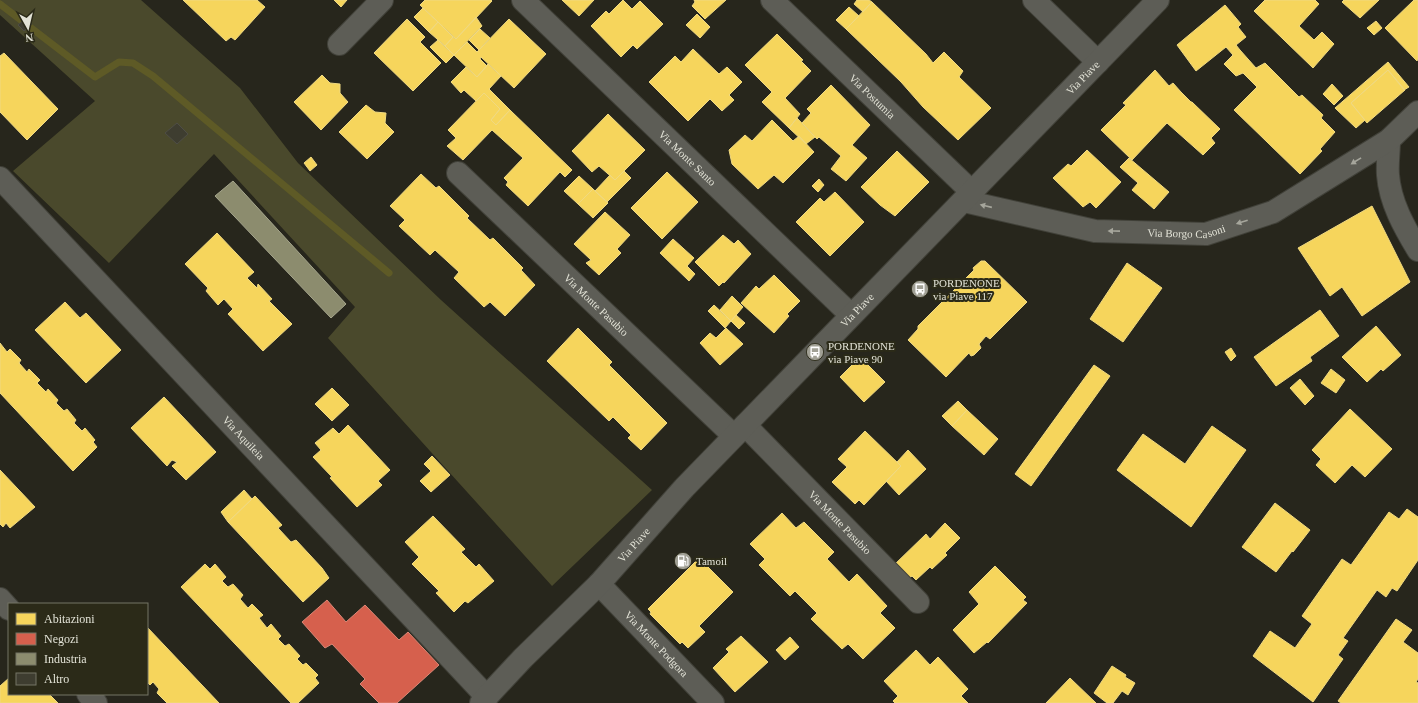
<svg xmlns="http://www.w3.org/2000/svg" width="1418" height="703" font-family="Georgia,serif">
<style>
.green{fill:#4a492c}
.homes{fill:#f6d55c;stroke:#f0d981}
.shops{fill:#d6604d;stroke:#da8776}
.industry{fill:#8c8c6e;stroke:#a6a68d}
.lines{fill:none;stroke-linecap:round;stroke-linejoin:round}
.stream{stroke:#5e5a26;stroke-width:7}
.building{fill:#3e3d30;stroke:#4e4d45}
.minor-casing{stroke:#414139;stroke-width:24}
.tertiary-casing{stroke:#414139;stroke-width:24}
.minor{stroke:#5d5d56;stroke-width:22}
.tertiary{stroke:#5d5d56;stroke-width:22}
.oneway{fill:#a6a69c}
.labels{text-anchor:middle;stroke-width:4;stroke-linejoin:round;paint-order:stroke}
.street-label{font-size:11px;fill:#e2e2d6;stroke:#2b2a18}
.poi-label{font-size:11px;fill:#e2e2d6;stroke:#2b2a18;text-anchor:start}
</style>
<rect width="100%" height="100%" fill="#27261c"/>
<path class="green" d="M 0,0 L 141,0 L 240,88 L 298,163 L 441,300 L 652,490 L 552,586 L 328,338 L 355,307 L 214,154 L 109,263 L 13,171 L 95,101 L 0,15 Z"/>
<path class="homes" d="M 183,0 L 257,0 L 265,7 L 235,40 L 231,37 L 226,41 Z
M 334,0 L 347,0 L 341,7 Z
M 425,0 L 491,0 L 492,1 L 456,39 L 420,5 Z
M 562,0 L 594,0 L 579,16 Z
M 623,0 L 632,9 L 640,1 L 663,24 L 637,49 L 633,45 L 621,57 L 591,26 L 606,11 L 609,14 Z
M 694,0 L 726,0 L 705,19 L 692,6 L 695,2 Z
M 857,0 L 869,0 L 872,2 L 863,12 L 854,4 Z
M 1265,0 L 1315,0 L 1319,4 L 1299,26 L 1314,40 L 1322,32 L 1334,44 L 1313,68 L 1254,11 Z
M 1344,0 L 1379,0 L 1360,18 L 1342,2 Z
M 1414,0 L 1418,0 L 1418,59 L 1417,61 L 1385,28 Z
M 872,2 L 926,54 L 933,63 L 944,52 L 963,71 L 959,77 L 991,108 L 958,140 L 923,107 L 901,82 L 846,29 Z
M 1225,5 L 1241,24 L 1238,27 L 1246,37 L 1236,45 L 1240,50 L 1256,68 L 1265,63 L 1299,97 L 1302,95 L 1323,115 L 1321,118 L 1335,132 L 1320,149 L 1322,151 L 1300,174 L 1234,110 L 1257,87 L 1243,73 L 1236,76 L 1224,64 L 1233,55 L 1226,47 L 1196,71 L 1177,45 Z
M 849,7 L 859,16 L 846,29 L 836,20 Z
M 423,8 L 438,22 L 429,32 L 414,17 Z
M 697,14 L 710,27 L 700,38 L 686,25 Z
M 476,17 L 482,26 L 454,55 L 445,46 L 453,37 L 456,39 Z
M 407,19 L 425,37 L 420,42 L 441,63 L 413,91 L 374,53 Z
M 509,19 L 546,54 L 514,88 L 481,57 L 480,59 L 487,66 L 477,77 L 454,55 L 467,42 L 477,52 Z
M 1376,21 L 1382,28 L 1374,35 L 1367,28 Z
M 438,22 L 453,37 L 445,46 L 429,32 Z
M 480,29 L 490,38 L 479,50 L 469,40 Z
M 777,34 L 803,60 L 801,61 L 811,71 L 785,98 L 800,114 L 789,128 L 762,102 L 772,92 L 745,65 Z
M 438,40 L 454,55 L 446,63 L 430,47 Z
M 693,49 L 719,74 L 727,67 L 742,82 L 729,95 L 734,100 L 722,111 L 710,99 L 688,121 L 649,82 L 675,56 L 681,62 Z
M 4,53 L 58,109 L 27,140 L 0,112 L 0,56 Z
M 1388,62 L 1409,87 L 1404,90 L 1388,70 L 1351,103 L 1365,120 L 1356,128 L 1335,108 Z
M 488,64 L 501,76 L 489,89 L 510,110 L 496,125 L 491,120 L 500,109 L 484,93 L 476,101 L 464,90 L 461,93 L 451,82 L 466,67 L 477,77 Z
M 1155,70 L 1169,86 L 1173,83 L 1181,92 L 1191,102 L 1192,102 L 1220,129 L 1211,138 L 1215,143 L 1203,155 L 1167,123 L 1132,160 L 1101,130 L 1126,105 L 1123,103 Z
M 1388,70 L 1405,90 L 1367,123 L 1351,103 Z
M 322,75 L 330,83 L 340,84 L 340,93 L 348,102 L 321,130 L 294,102 Z
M 1332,84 L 1343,96 L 1334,105 L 1323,94 Z
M 831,85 L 870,125 L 852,145 L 867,158 L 846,181 L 831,169 L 841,156 L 819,137 L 817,139 L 802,123 L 811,113 L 807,109 Z
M 484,93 L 500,109 L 491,120 L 496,125 L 510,110 L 572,170 L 565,177 L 560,172 L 528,206 L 506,185 L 508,182 L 504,178 L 523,158 L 492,130 L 463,160 L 447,146 L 456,138 L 448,130 Z
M 366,105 L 375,112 L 386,113 L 385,123 L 394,132 L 367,159 L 339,132 Z
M 608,114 L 645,150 L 615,180 L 599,166 L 592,172 L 572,151 Z
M 797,118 L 815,137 L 806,144 L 789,128 Z
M 772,120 L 793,141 L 799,136 L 814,152 L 783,183 L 774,175 L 758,189 L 732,164 L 729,150 L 745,135 L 752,141 Z
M 1087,150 L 1121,182 L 1096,208 L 1090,202 L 1083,207 L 1053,178 L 1068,164 L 1071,166 Z
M 897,151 L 929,182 L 895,216 L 880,205 L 861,187 Z
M 311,157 L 317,165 L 310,171 L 304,163 Z
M 1129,158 L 1169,192 L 1154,209 L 1132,190 L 1138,183 L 1120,167 Z
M 624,171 L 631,178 L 607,202 L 595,191 L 610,175 L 615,180 Z
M 667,172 L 698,202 L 662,239 L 631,208 Z
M 421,174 L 436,188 L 439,186 L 469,216 L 467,218 L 490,240 L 493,238 L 523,268 L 521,270 L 535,285 L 505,316 L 490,302 L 484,307 L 454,278 L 459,272 L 435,250 L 430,255 L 399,226 L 405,220 L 390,206 Z
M 579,176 L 593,189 L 578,204 L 564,191 Z
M 819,179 L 824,185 L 818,192 L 812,186 Z
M 593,189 L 608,203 L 593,218 L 578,204 Z
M 835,192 L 864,222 L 830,256 L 796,222 L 820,198 L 824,202 Z
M 1372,206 L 1410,282 L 1362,316 L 1342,287 L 1330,296 L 1298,248 Z
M 605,212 L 630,235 L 617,249 L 621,253 L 599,275 L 586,263 L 591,260 L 574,244 Z
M 217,233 L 254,272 L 247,278 L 257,288 L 258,284 L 272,299 L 269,301 L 292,324 L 263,351 L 228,314 L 233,309 L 224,299 L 218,305 L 206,291 L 208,288 L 185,264 Z
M 723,235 L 734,244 L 738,240 L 751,254 L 724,283 L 723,282 L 719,286 L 695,262 Z
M 673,239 L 694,258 L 687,266 L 695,274 L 689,281 L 660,253 Z
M 981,261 L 985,261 L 1027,302 L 990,339 L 986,336 L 979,344 L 981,348 L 974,355 L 971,356 L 969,353 L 946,377 L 908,340 L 918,329 L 918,326 L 974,270 L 973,268 Z
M 1127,263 L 1162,288 L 1123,342 L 1090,319 Z
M 774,275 L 800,301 L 787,314 L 789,316 L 774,333 L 741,303 L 756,286 L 759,289 Z
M 732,296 L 743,307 L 731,321 L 720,310 Z
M 65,302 L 80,318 L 86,313 L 121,350 L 86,383 L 35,330 Z
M 714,305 L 731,321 L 725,328 L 708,311 Z
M 1320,310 L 1339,336 L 1310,357 L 1312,361 L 1276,386 L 1254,357 Z
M 736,315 L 745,323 L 739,329 L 731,321 Z
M 1376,326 L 1401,355 L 1383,371 L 1381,369 L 1367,382 L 1342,357 Z
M 578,328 L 612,362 L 609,365 L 667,423 L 641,450 L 628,438 L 631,435 L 613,417 L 609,421 L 547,361 Z
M 726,328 L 743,344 L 720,365 L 700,343 L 710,333 L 716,338 Z
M 0,343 L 7,352 L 10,349 L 21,360 L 19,363 L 27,372 L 29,369 L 40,380 L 37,383 L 46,392 L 48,389 L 58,400 L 56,403 L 64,411 L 67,409 L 76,420 L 74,423 L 82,431 L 85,428 L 95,440 L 93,442 L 97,447 L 73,471 L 0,393 Z
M 1231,348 L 1236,356 L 1231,361 L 1225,352 Z
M 860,357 L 885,382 L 864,402 L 840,377 Z
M 1094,365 L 1110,376 L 1031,486 L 1015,474 Z
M 1331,369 L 1345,380 L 1336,393 L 1321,383 Z
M 1300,379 L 1314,396 L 1305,405 L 1290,388 Z
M 332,388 L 349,405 L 332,421 L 315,404 Z
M 164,397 L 216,452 L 186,480 L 172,466 L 177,462 L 172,460 L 167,466 L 131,428 Z
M 958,401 L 967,410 L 952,426 L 942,416 Z
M 1350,409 L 1392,449 L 1365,477 L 1352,465 L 1335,483 L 1316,465 L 1321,459 L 1312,450 Z
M 967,410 L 998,439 L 984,455 L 952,426 Z
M 348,425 L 390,470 L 378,481 L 382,485 L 357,507 L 330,478 L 332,477 L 313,457 L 321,450 L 315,443 L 333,428 L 339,434 Z
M 1212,426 L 1246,450 L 1191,527 L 1117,470 L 1143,434 L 1185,464 Z
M 865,431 L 901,466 L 864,505 L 859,500 L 855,504 L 832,482 L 847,467 L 838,459 Z
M 908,450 L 926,469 L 899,495 L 886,481 L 901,466 L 897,462 Z
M 432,456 L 450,475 L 431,492 L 420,481 L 431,471 L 424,464 Z
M 0,470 L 35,507 L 10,528 L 6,523 L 3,527 L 0,524 Z
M 244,490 L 252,499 L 228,522 L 221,512 Z
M 255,496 L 282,525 L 278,528 L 291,542 L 296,540 L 322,568 L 329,578 L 303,602 L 228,522 Z
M 1275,503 L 1310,530 L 1293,552 L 1292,551 L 1276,572 L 1242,547 Z
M 1407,509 L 1418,517 L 1418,560 L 1397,591 L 1392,588 L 1386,597 L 1377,590 L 1343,638 L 1348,641 L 1338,655 L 1343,659 L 1313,702 L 1253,656 L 1270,631 L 1295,648 L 1312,624 L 1302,616 L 1342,559 L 1351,565 L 1389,512 L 1399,519 Z
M 782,513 L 796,528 L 804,522 L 834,552 L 827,559 L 849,582 L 857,574 L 887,606 L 880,613 L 895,628 L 863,659 L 848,644 L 842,649 L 811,619 L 817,613 L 795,591 L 790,596 L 759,565 L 765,559 L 750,544 Z
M 433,516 L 465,549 L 461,552 L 476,567 L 479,564 L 494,581 L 468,603 L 465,601 L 454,612 L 436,593 L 439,591 L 412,564 L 419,557 L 405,542 Z
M 945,523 L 960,538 L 945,553 L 947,555 L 932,569 L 930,567 L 916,580 L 912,576 L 907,580 L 893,566 L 926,534 L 930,539 Z
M 699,558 L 701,562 L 702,561 L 733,592 L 699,626 L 705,632 L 688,648 L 682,642 L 680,644 L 650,614 L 651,612 L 648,609 Z
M 205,564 L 210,569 L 215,564 L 226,577 L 222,581 L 228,587 L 233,584 L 243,595 L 240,599 L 248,608 L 252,604 L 263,615 L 259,618 L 267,628 L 271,624 L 281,636 L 278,639 L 285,646 L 289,644 L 300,656 L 297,659 L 303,665 L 306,663 L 318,675 L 315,678 L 319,683 L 298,703 L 291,703 L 181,587 Z
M 995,566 L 1026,597 L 1023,600 L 1027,603 L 988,643 L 987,642 L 974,653 L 953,630 L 979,604 L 969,592 Z
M 1396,619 L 1412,630 L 1403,642 L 1418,653 L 1418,679 L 1416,682 L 1418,683 L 1418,703 L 1341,703 L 1338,701 Z
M 147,627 L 219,703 L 167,703 L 157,693 L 159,689 L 153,682 L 150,685 L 147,682 Z
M 741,636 L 768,662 L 735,692 L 713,668 L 729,652 L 726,649 Z
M 790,637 L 799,647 L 785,660 L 776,650 Z
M 916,650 L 930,665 L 938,657 L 968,689 L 961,696 L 968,703 L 895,703 L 893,701 L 898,696 L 884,681 Z
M 1112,666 L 1126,675 L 1125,677 L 1135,683 L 1128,695 L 1122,691 L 1113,703 L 1107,703 L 1094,693 Z
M 9,678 L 9,694 L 49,694 L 58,703 L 0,703 L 0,686 Z
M 1070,678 L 1096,703 L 1046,703 Z"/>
<path class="shops" d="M 327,600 L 346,622 L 365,605 L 399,640 L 408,632 L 439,665 L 397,703 L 379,703 L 360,684 L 365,679 L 332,644 L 325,648 L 302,622 Z"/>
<path class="industry" d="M 233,181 L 346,304 L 331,318 L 215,196 Z"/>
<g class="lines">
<path class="stream" d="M 0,4 L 95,77 L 119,62 L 133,63 L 153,76 L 389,273"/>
</g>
<path class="building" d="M 25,19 L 32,24 L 24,31 L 18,25 Z
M 177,123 L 188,134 L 177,144 L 165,133 Z"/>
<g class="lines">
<defs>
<g id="minor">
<path id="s1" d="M 523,0 L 851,315"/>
<path id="s2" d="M 772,0 L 972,192"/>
<path d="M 1034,0 L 1098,62"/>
<path d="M 339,44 L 382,0"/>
<path d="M 1389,140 C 1389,152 1387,164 1388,175 C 1390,202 1404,227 1418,250"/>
<path id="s3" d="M 458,173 L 734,436"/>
<path id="s4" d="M 0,178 L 487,697"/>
<path id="s5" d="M 964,201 L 1095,231 L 1206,234 L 1273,212 L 1389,140 L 1418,112"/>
<path id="s6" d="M 745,425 L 918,602"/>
<path id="s7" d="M 599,584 L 713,703"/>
<path d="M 0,599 L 9,609"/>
<path d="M 88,694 L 96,703"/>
</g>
<g id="tertiary">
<path id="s8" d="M 481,703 L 523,658 L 599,584 L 684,488 L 1158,0"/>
</g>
</defs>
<use href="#minor" class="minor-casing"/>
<use href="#tertiary" class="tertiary-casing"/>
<use href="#minor" class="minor"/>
<use href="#tertiary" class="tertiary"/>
</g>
<defs><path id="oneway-solid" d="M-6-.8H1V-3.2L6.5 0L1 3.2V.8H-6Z"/></defs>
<g class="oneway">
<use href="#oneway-solid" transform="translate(1356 161) rotate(148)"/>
<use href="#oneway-solid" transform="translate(986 206) rotate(-167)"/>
<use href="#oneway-solid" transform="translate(1242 222) rotate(162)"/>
<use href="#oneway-solid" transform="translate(1114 231) rotate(-179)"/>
</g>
<defs>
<symbol id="bus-disc" viewBox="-11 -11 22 22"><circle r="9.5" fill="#a1a095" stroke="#2b2a18"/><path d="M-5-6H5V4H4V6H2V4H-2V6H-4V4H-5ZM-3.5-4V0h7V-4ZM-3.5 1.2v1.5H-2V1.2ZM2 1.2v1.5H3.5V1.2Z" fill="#fff"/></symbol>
<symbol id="fuel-disc" viewBox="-11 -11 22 22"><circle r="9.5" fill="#a1a095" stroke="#2b2a18"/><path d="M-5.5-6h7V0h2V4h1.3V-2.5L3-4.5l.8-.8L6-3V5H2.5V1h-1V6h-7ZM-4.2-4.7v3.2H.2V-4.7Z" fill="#fff"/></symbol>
</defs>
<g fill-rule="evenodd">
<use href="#bus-disc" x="910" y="279" width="20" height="20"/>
<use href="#bus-disc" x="805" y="342" width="20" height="20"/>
<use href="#fuel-disc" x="673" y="551" width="20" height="20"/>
</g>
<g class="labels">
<g class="street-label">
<text dy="4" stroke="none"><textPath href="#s8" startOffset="868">Via Piave</textPath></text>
<text dy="4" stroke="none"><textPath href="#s2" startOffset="139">Via Postumia</textPath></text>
<text dy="4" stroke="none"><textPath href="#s1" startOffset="228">Via Monte Santo</textPath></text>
<text dy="4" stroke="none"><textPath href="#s5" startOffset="226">Via Borgo Casoni</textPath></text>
<text dy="4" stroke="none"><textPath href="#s3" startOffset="191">Via Monte Pasubio</textPath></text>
<text dy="4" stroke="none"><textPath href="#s8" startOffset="544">Via Piave</textPath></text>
<text dy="4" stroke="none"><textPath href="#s4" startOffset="356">Via Aquileia</textPath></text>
<text dy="4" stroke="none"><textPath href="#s6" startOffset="136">Via Monte Pasubio</textPath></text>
<text dy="4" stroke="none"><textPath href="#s8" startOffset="220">Via Piave</textPath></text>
<text dy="4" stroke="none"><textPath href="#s7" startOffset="83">Via Monte Podgora</textPath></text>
</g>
<g class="poi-label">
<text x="933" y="287">PORDENONE<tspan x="933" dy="13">via Piave 117</tspan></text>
<text x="828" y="350">PORDENONE<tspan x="828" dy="13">via Piave 90</tspan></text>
<text x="696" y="565">Tamoil</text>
</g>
</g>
<rect x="8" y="603" width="140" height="92" fill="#2b2a18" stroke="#747464"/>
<rect x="16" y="613" width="20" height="12" fill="#f6d55c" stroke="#747464"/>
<text x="44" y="623" font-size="12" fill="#e2e2d6">Abitazioni</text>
<rect x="16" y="633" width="20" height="12" fill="#d6604d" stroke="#747464"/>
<text x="44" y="643" font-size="12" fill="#e2e2d6">Negozi</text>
<rect x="16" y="653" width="20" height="12" fill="#8c8c6e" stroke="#747464"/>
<text x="44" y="663" font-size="12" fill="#e2e2d6">Industria</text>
<rect x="16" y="673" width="20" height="12" fill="#3e3d30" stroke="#747464"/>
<text x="44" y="683" font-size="12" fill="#e2e2d6">Altro</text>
<g transform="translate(28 28) rotate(172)" stroke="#2b2a18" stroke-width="3" paint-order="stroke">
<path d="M0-3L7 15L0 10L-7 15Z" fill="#e2e2d6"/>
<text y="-6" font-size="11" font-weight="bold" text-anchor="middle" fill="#e2e2d6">N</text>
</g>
</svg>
